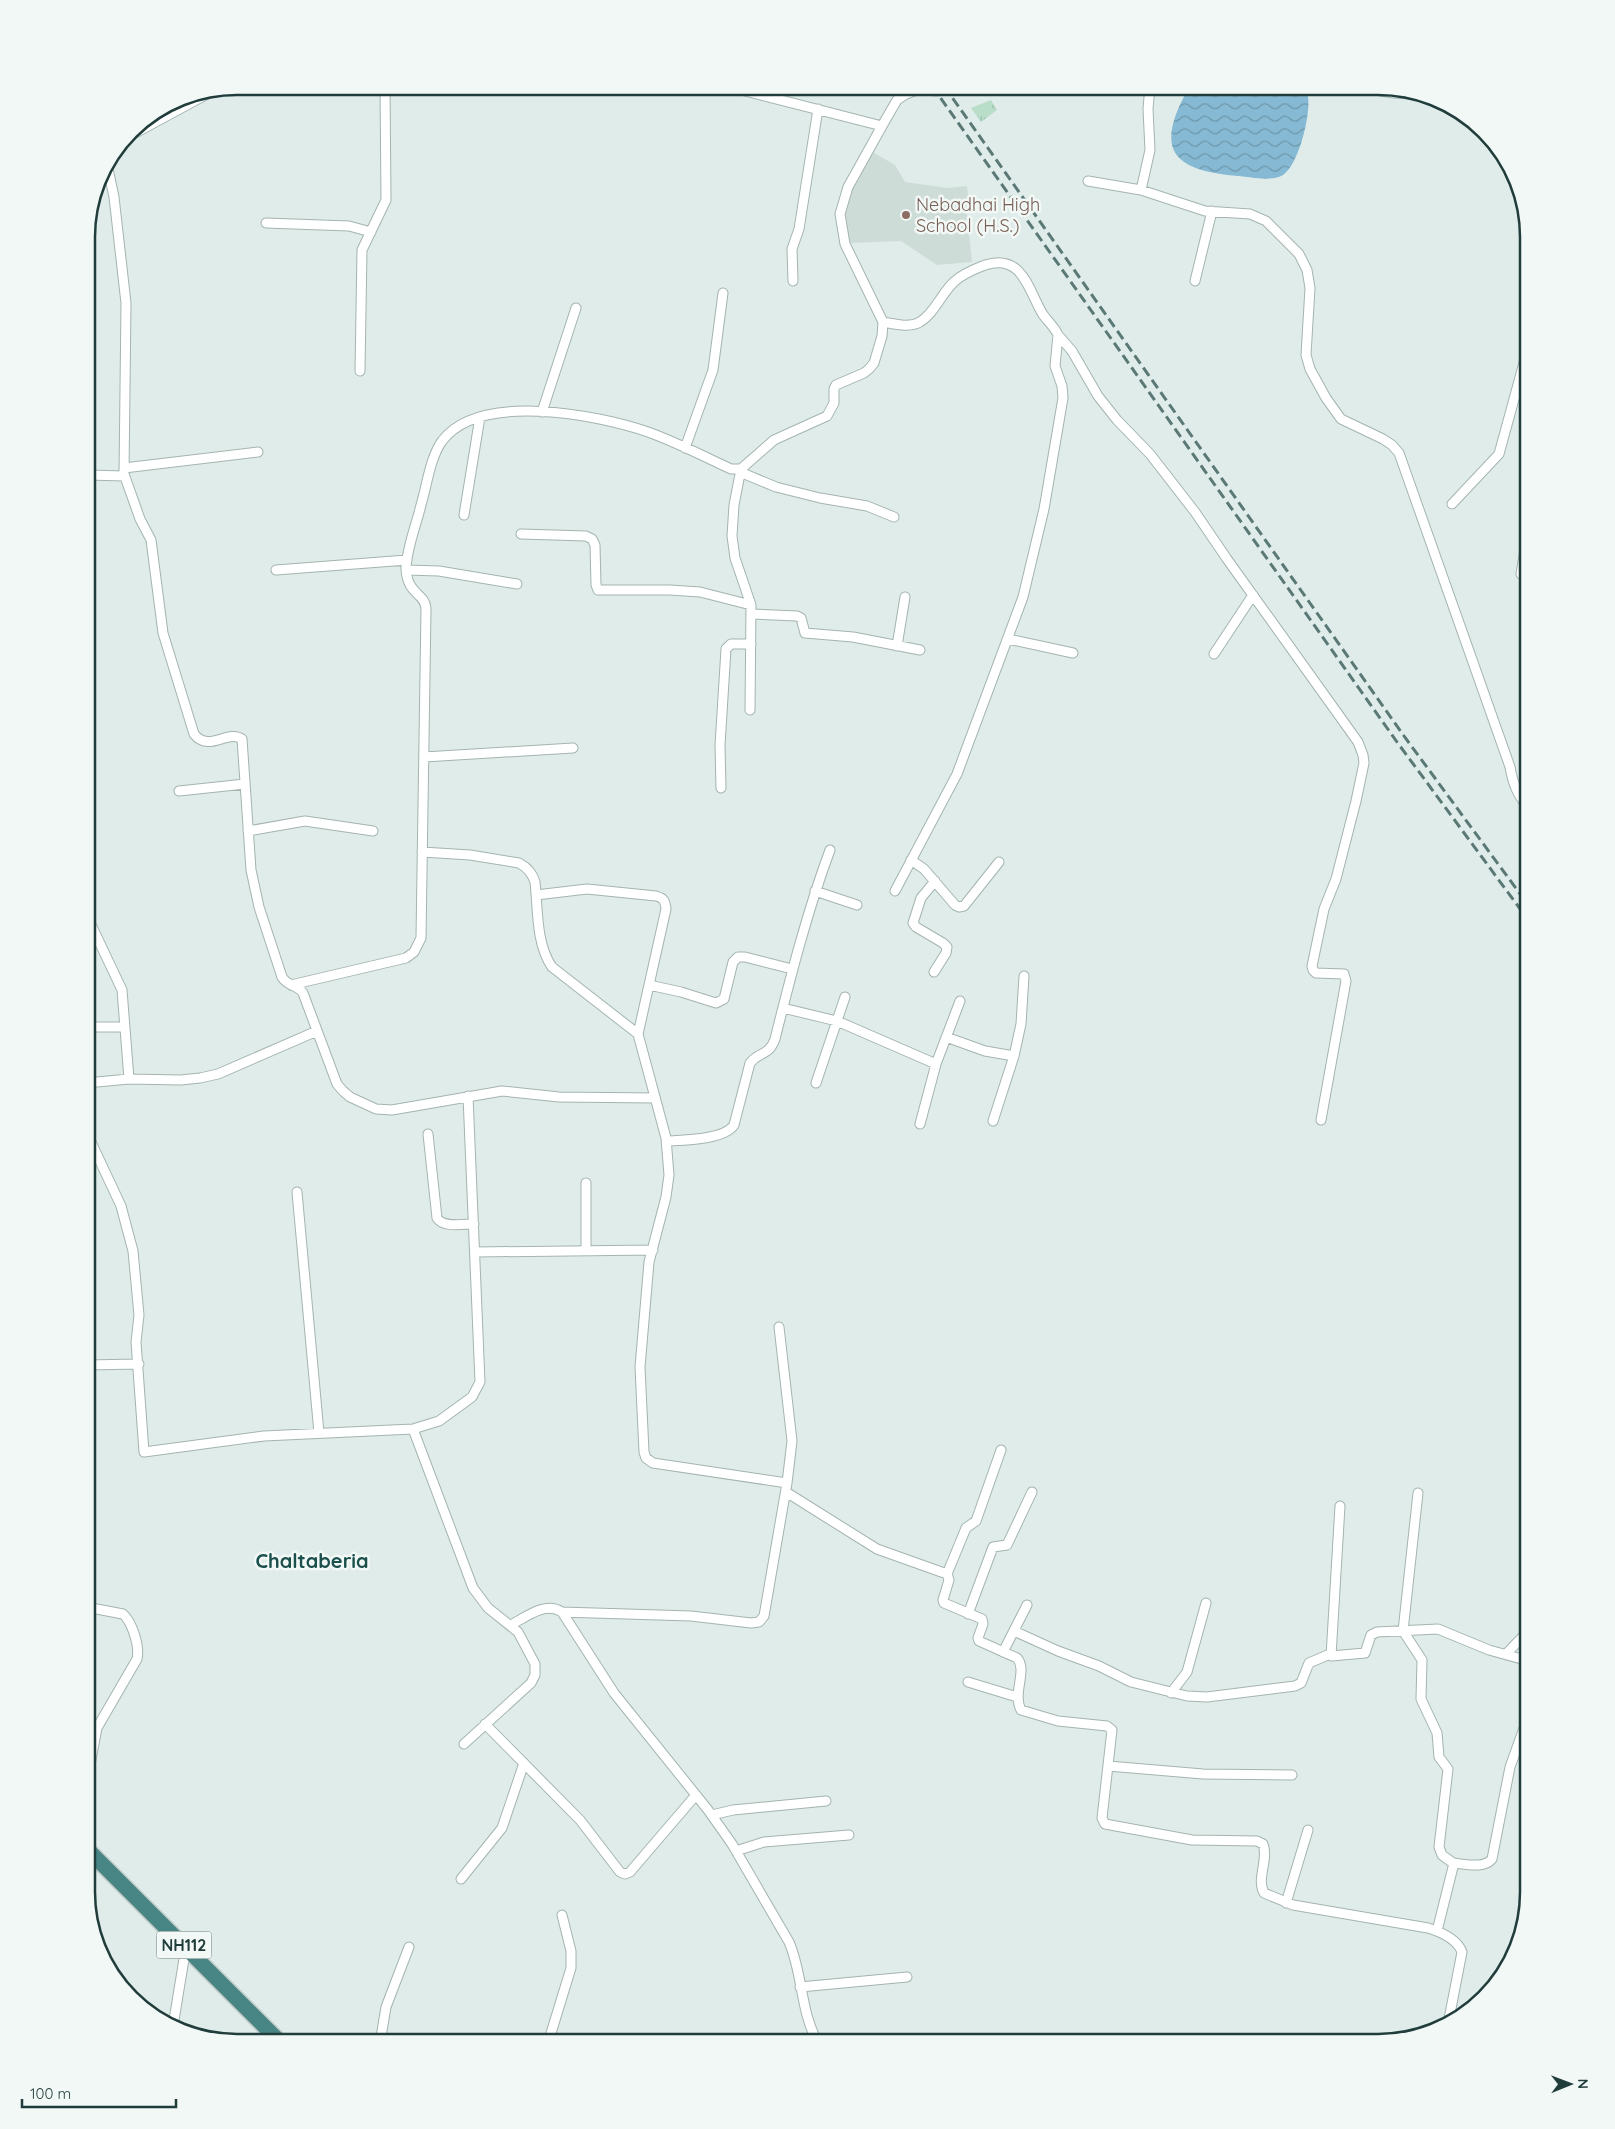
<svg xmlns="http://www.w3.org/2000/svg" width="1615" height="2129" font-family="Quicksand,sans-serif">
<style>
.built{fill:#cedcd8}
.grass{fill:url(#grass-tufts)}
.water{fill:url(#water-waves)}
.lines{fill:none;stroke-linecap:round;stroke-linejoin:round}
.minor-casing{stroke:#a3b4b1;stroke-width:11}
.trunk-casing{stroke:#c1c9c8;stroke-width:18}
.minor{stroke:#fff;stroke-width:9}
.trunk{stroke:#478684;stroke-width:15}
.rail{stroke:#5a7976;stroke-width:3;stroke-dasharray:10 5;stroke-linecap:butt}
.education-dot{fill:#8d6e63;stroke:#f1f8f6;stroke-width:2}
.labels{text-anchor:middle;stroke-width:5;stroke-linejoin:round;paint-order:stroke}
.shield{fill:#f1f8f6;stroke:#5f7573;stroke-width:1}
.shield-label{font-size:16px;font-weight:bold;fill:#203d3b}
.education-label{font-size:18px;fill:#785e54;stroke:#f1f8f6;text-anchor:start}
.quarter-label{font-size:20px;font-weight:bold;fill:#1b504d;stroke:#f1f8f6}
.rim{fill:none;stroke:#203d3b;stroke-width:2.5}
</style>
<defs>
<pattern id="grass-tufts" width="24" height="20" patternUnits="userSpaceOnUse" patternTransform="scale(1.25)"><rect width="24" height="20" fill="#b8deca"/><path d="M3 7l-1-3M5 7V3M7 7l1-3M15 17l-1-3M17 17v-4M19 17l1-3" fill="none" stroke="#9ebfae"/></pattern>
<pattern id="water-waves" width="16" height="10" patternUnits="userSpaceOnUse" patternTransform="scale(1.25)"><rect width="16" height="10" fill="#86b9d3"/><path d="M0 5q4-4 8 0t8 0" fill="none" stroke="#6d98ac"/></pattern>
</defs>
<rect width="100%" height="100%" fill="#e0ece9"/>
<path class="built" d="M 871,151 L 895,165 L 905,182 L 948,188 L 967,186 L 969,203 L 966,204 L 972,262 L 937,265 L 901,241 L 850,243 L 844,225 L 844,206 L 857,177 Z"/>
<path class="grass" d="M 991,100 L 997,110 L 981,122 L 971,108 Z"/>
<path class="water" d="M 1189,87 L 1303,87 C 1305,90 1308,93 1308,97 C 1311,113 1299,165 1283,175 C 1271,182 1251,177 1238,176 C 1169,170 1155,148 1189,87 Z"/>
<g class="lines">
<defs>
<path id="minor" d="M 600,86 L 601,86
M 726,86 L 882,126 L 897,100 L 906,94 L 919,89 L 936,91 L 971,86
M 1356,87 L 1394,93 L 1410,94
M 126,138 L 211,92 L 238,88 L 292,86
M 107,164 L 114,197 L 126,303 L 124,474 L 140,519 L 151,540 L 163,633 L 194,734 C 209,753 228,729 242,739 L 251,870 L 259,907 L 282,977 C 287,986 298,985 303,993 L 337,1084 L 343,1091 L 350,1097 L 376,1109 L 392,1110 L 502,1091 L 559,1097 L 655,1098
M 1088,181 L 1141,190 L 1205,211 L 1250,214 L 1266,221 L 1299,254 L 1307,270 L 1310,288 L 1306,355 L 1310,369 L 1326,398 L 1341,419 L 1383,439 L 1392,445 L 1399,453 L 1510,767 C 1513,785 1518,795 1529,809
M 1141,190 L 1150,150 L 1148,109 L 1150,86
M 266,223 L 349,226 L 371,232
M 793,281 L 792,249 L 799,229 L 818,109
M 1195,281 L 1212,211
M 883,322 C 895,324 909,328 920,322 C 935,313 942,292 955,281 C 964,273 975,269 985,265 C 1022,253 1028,289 1042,313 C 1047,321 1054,326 1058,335 L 1055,366 L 1062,386 L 1063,398 L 1044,509 L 1023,597 L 957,774 L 895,891
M 1058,335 L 1072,351 L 1098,396 L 1117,420 L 1150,454 L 1195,512 L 1227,559 L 1358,742 L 1363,755 L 1364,763 L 1356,801 L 1336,879 L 1324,909 L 1312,966 L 1313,970 L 1316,973 L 1344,974 L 1346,981 L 1321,1120
M 360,371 L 362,250 L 386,200 L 385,86
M 542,412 L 576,308
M 685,448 L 713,370 L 723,293
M 124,468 L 258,452
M 741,469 L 734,505 L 732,536 L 735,558 L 751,605 L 750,710
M 740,472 L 776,487 L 820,498 L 867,506 L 894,517
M 87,475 L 125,476
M 1452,504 L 1499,454 L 1525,359 L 1529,352
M 464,515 L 480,417
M 521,534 L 586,536 L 592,539 L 595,545 L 596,585 L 598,590 L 670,590 L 700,592 L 751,605
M 276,570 L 407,560
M 406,570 L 439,571 L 517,584
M 1521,574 L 1529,525
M 751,614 L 797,616 L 801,618 L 805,633 L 853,637 L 920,650
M 1008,639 L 1073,653
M 897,646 L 905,597
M 1214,654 L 1253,595
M 424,757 L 573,748
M 721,788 L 720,745 L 726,649 L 731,644 L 751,644
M 179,791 L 245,784
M 248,831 L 305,821 L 373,831
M 422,852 L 470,855 L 519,863 C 528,868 532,873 535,882 C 538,910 536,944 552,967 L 638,1034 L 666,1138 L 669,1175 L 666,1197 L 649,1262 L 640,1367 L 644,1452 L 646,1458 L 653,1463 L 787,1483
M 911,860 L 924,869 L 955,905 L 959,907 L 964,906 L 999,862
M 815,891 L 857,905
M 536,895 L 587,889 L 656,896 C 664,898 665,901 666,909 L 638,1034
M 86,914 L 122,990 L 129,1079
M 934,972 L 946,953 L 947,947 L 943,943 L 916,927 L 913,923 L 921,898 L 935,881
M 291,985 L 406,958 L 414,952 L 421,938 L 426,608 C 424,592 407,595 406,568 C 407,547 416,526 421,505 C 427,485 430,458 442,441 C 479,391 598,415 648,432 C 676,442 703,456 731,469 L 741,469 L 774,440 L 827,416 L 834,403 L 834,389 L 836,385 L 864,373 L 869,369 L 874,363 L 882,336 L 883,322 L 845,244 L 840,214 L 848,187 L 882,126
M 649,985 L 681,992 L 716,1003 L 724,999 L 733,962 L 738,957 L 745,957 L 792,969
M 783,1008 L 837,1021 L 936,1064
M 86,1027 L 125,1027
M 946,1037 L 985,1051 L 1014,1056
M 86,1083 L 129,1079 L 181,1080 L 200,1078 L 218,1074 L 317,1031
M 816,1083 L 845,997
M 993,1121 L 1014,1056 L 1021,1024 L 1024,976
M 86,1123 L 91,1142 L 121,1206 L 133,1251 L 139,1315 L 136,1342 L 144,1452 L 264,1436 L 413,1429 L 439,1421 L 472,1397 L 480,1382 L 468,1096
M 920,1124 L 936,1064 L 960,1001
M 428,1134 L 437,1218 C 443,1228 463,1224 474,1224
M 667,1141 C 683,1140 724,1140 734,1125 L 750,1063 C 760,1051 769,1056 775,1039 C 791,975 807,912 830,850
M 586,1183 L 586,1250
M 297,1192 L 319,1433
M 475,1252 L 653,1250
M 86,1365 L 139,1364
M 413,1429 L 473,1588 L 488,1608 L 518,1632 L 535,1664 L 535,1675 L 531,1683 L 464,1744
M 786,1492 L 877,1549 L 947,1574 L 949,1580 L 943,1600 L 944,1603 L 982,1619 L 983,1624 L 978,1638 L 979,1641 L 1017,1658 C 1028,1670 1012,1693 1021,1710 L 1058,1721 L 1107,1726 L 1112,1730 L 1102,1818 L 1105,1824 L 1192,1840 L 1257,1841 L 1263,1844 C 1269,1860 1256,1878 1264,1893 L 1293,1905 L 1428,1928 C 1441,1932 1457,1939 1462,1952 L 1448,2024
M 1418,1493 L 1403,1631 L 1422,1660 L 1421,1699 L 1437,1733 L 1439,1757 L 1448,1769 L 1439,1847 L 1442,1855 L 1453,1863 L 1453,1867 L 1437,1931
M 1340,1506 L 1331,1656 L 1365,1653 L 1371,1635 L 1377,1632 L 1438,1629 L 1489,1650 L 1529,1661
M 947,1574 L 966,1528 L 976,1521 L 1001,1450
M 562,1612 L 691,1616 L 751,1623 L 759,1622 L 764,1616 L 787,1483 L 792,1441 L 779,1327
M 968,1614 L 993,1547 L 1007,1545 L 1032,1492
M 511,1625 C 526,1617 545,1601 562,1612 L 614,1693 L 708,1810 L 732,1844 L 789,1942 C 803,1974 800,2011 818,2043
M 1014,1631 L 1058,1651 L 1099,1666 L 1131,1682 L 1187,1696 L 1207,1697 L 1295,1686 L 1301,1683 L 1309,1663 L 1330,1654
M 1003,1652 L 1027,1605
M 1506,1654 L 1529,1630
M 968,1682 L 1017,1697
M 1171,1693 L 1187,1672 L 1206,1603
M 485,1724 L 580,1820 L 620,1872 L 625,1874 L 630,1872 L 696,1795
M 1108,1766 L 1203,1774 L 1292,1775
M 86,1786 L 97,1728 L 137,1659 C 140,1646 132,1622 123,1614 L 86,1607
M 712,1815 L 733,1810 L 826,1801
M 736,1851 L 764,1842 L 849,1835
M 1453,1863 C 1465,1864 1484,1869 1492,1859 L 1510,1767 L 1529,1714
M 461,1879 L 502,1828 L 524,1763
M 1286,1903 L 1308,1830
M 800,1987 L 907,1977
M 173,2026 L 186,1947
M 380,2043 L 386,2007 L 409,1947
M 548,2043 L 571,1968 L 571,1951 L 562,1915"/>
<path id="trunk" d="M 86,1848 L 281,2043"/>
</defs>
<use href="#minor" class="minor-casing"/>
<use href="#trunk" class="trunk-casing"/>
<use href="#minor" class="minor"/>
<use href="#trunk" class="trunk"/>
<path class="rail" d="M 932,86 L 1397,742 L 1529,921
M 944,86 L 1404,736 L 1529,906"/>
</g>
<circle class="education-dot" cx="906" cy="215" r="5"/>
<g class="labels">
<rect class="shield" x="156.5" y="1931.5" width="55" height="27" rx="4"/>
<g class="shield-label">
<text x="184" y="1951">NH112</text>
</g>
<g class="education-label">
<text x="916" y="211">Nebadhai High<tspan x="916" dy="21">School (H.S.)</tspan></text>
</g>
<g class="quarter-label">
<text x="312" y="1568">Chaltaberia</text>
</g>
</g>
<path d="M0 0H1615V2129H0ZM237 95H1378A142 142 0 0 1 1520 237V1892A142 142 0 0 1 1378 2034H237A142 142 0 0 1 95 1892V237A142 142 0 0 1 237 95Z" fill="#f1f8f6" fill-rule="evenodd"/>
<path class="rim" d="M237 95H1378A142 142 0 0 1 1520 237V1892A142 142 0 0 1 1378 2034H237A142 142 0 0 1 95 1892V237A142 142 0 0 1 237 95Z"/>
<g transform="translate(1570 2084) rotate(89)" stroke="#f1f8f6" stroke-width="4" paint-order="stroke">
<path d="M0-4L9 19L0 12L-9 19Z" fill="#203d3b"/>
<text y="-8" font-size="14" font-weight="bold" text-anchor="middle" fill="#203d3b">N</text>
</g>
<path d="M22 2099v8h154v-8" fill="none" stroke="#203d3b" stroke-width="2.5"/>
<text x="30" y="2099" font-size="15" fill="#203d3b" stroke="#f1f8f6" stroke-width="4" paint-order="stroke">100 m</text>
</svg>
